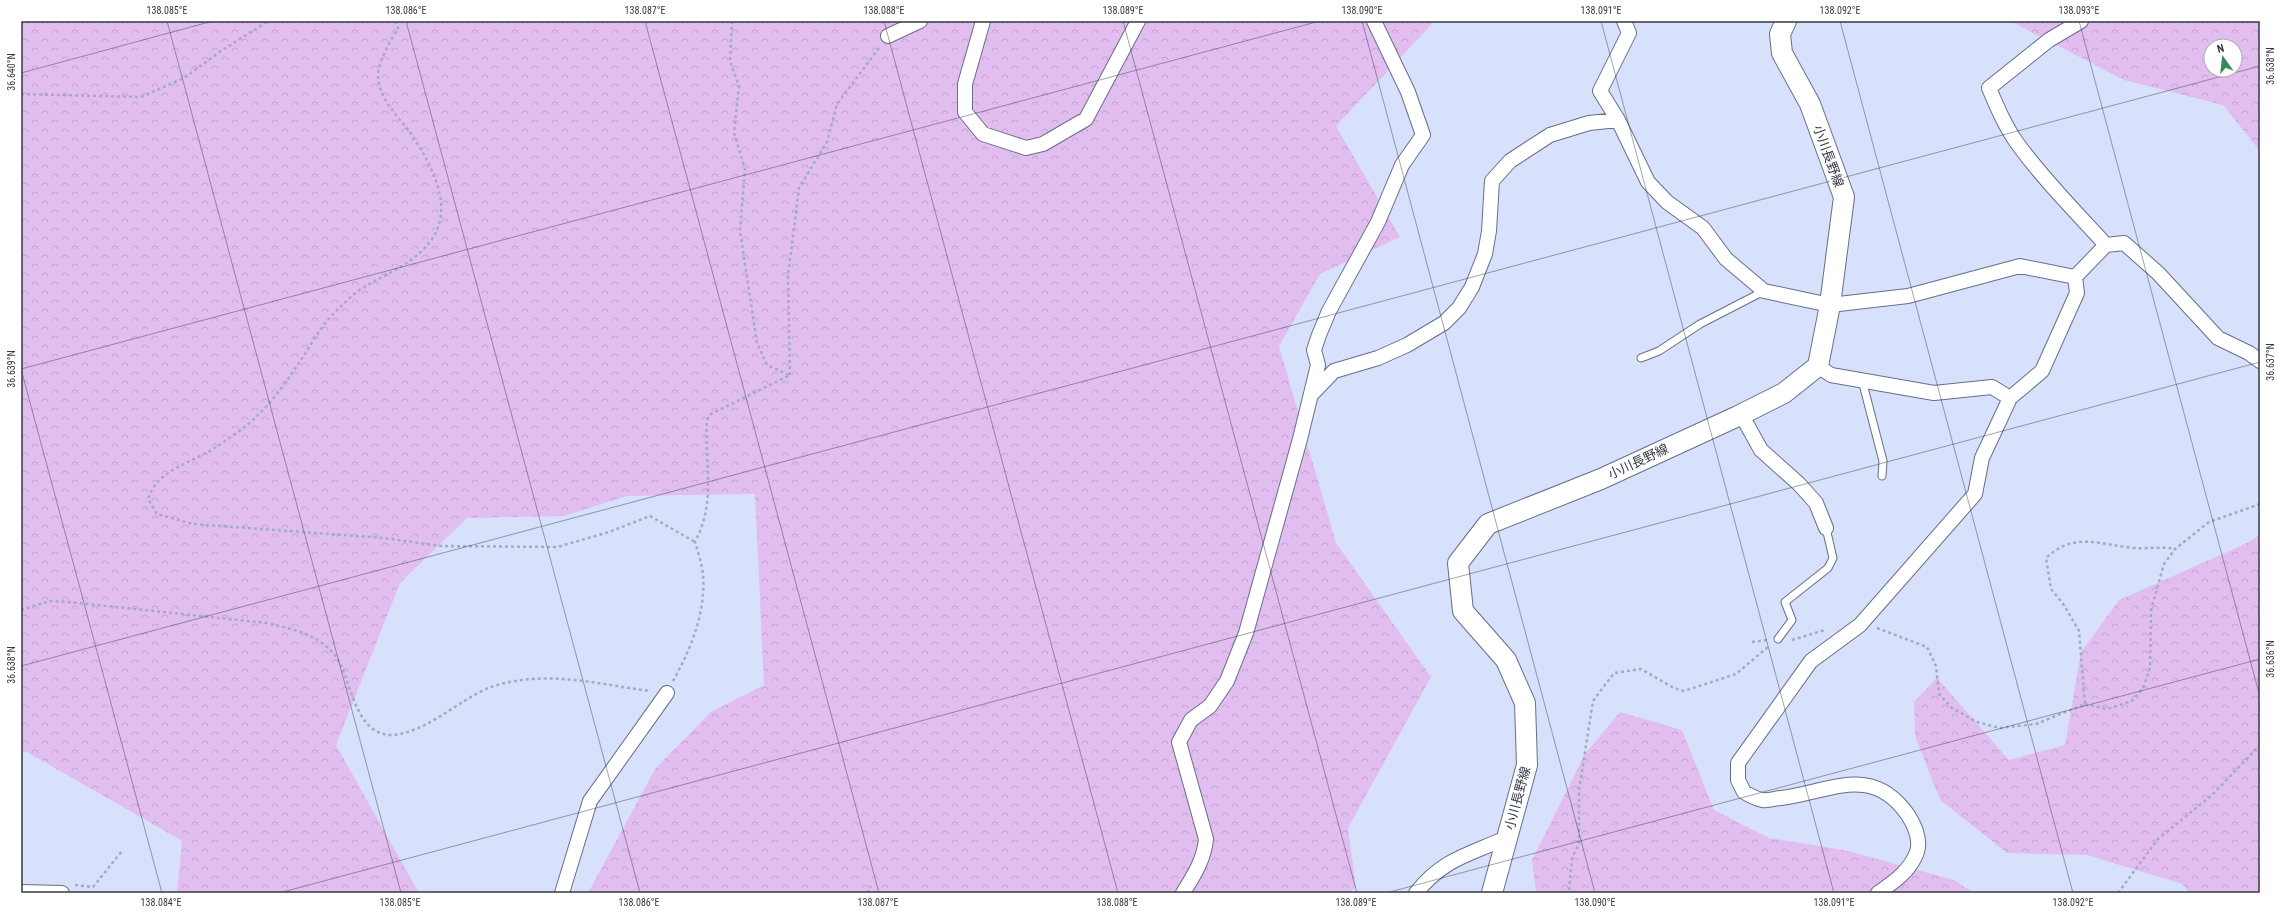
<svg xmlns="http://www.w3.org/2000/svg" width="2281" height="914" font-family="'Roboto Condensed','Noto Sans JP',sans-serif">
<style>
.forest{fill:url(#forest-crowns);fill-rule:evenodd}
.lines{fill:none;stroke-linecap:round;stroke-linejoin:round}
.lane-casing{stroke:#676f86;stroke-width:9}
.street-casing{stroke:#676f86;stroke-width:16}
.secondary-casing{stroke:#676f86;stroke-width:22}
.path{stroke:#a3abc1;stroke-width:2.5;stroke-dasharray:3 3;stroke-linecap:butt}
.lane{stroke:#fff;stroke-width:7}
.street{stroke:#fff;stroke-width:14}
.secondary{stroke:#fff;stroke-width:20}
.ticks{fill:none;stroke:#343843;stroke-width:1;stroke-opacity:0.45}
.labels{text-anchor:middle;stroke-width:4;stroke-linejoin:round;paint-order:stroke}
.street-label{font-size:13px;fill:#343843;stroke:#fff}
.neatline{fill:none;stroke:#343843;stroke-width:1.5}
.ticks-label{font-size:10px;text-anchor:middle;fill:#343843}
</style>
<defs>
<pattern id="forest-crowns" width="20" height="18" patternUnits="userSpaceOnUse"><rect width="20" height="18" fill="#e2bef0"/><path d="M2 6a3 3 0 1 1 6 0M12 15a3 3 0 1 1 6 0" fill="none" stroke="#c2a4cf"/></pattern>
</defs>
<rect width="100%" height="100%" fill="#d8e1fc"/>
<path class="forest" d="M 21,21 L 1432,21 L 1432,24 L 1336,126 L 1400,237 L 1320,274 L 1279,346 L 1336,543 L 1431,677 L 1348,828 L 1356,888 L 1346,893 L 588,893 L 655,769 L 711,712 L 764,685 L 755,494 L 627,496 L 564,516 L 467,518 L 400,583 L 336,745 L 419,893 L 177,893 L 182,841 L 27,752 L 21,751 Z
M 2010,21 L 2260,21 L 2260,151 L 2223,105 L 2124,80 ZM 2211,46 L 2235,46 L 2235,70 L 2211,70 Z
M 2260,535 L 2260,893 L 2190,893 L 2182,884 L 2087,855 L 2007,853 L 1940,800 L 1915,736 L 1914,702 L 1937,678 L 2009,760 L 2065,745 L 2081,652 L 2119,600 L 2243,545 Z
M 1620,712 L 1682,730 L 1714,810 L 1769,838 L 1844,850 L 1954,880 L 1974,893 L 1536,893 L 1532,860 L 1585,754 Z"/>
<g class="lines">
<defs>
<path id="lane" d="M 1641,358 L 1659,351 L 1700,324 L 1764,291
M 1862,380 L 1883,461 L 1882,476
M 1778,639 L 1792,620 L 1785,602 L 1828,568 L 1833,558 L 1826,528"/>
<path id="street" d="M 983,21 L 965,84 L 965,112 L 983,134 L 1026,148 L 1043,144 L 1086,119 L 1138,21
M 2081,21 L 2049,40 L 1989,88 C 1997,107 2005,126 2017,143 C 2043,179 2076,212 2106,245
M 888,36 L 920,21
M 1618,120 L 1600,91 L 1629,33 L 1624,21
M 1818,366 L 1831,375 L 1934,393 L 1992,387 L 2010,398
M 1312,394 L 1334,371 L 1378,358 L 1407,345 L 1444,323 L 1459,308 L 1472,287 L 1485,254 L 1489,231 L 1492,181 L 1510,161 L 1550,135 L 1589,123 L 1618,120 L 1648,182 L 1667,202 L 1703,228 L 1726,259 L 1764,291 L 1830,305 L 1908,296 L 2020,266 L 2075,277 L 2106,245 L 2124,243 L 2158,273 L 2218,338 L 2249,353 L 2260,361
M 1741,414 L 1761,450 L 1799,484 L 1816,503 L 1826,528
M 21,892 L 62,893
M 562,893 L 590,801 L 667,693
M 1183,893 C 1194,875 1204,860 1206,839 L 1179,742 L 1191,720 L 1210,706 L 1227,681 L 1246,633 L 1300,439 L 1318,365 L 1314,350 L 1319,335 L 1329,311 L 1378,222 L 1402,165 L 1423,135 L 1408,92 L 1374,21
M 1416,893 C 1443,859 1468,855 1506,838
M 1878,893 C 1894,882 1910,871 1917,852 C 1921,839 1915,826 1908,815 C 1872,763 1830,792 1781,798 C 1776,798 1769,801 1763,800 C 1757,799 1749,795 1744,792 L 1738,780 L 1738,763 L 1811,661 L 1860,625 L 1975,494 L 1982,458 L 2010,398 L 2042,371 L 2077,293 L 2075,277"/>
<path id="secondary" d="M 1492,893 L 1527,765 L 1525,703 L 1506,660 L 1463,611 L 1458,563 L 1488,524 L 1601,479 L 1738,416 L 1784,393 L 1818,366 L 1830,305 L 1844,197 L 1810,104 L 1782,53 L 1780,34 L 1786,21"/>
</defs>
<use href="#lane" class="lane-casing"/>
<use href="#street" class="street-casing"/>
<use href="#secondary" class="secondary-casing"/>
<path class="path" d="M 395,21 L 398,28 C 391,41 379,59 378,74 C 378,98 396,114 409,131 C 428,159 454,202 434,236 C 417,263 387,273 361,289 C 353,294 345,303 338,309 C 318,328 308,352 292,373 C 282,388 269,405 256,417 C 245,428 229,438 216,447 C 193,463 157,469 148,499 L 157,514 L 193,524 L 384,538 L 441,546 L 557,547 L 609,532 L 650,516 L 695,542
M 732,21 L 730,61 L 739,86 L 734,133 L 745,169 L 740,231 L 757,343 L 767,365 L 789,375
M 21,94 L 141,97 L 184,78 L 221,51 L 268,21
M 790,375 L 788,275 L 799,188 L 827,142 L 837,104 L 879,48
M 21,610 L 50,601 L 69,602 L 267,623 C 292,629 317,634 334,654 C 352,675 352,733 390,735 C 424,735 461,698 491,687 C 544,669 596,684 650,691
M 1877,628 L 1927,647 L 1936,666 L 1939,694 L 1952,708 L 1977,722 L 2000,728 L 2036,724 L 2085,704 L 2079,631 L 2064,605 L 2051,589 L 2046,558 C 2075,531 2100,545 2134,548 C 2148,549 2161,546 2175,549
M 1792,640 L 1825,630
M 1752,642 L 1767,640
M 673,681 C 691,649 706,612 703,575 C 702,564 698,552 695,542 C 717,500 704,464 707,420 L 711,414 L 790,375
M 2085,704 L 2107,709 L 2132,701 L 2143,688 L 2150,668 L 2151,610 L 2164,564 L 2175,549 L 2209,522 L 2260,504
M 75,885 L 93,887 L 122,851
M 1569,890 L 1572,858 L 1579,844 L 1579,790 L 1593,701 L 1614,673 L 1641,669 L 1674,688 L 1684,691 L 1736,674 L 1769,646
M 868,893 L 871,886
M 2118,893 L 2158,839 L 2212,795 L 2260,745"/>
<use href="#lane" class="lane"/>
<use href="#street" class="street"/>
<use href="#secondary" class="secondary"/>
</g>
<path class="ticks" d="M 167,21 L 401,893M 406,21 L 640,893M 645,21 L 879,893M 884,21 L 1118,893M 1123,21 L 1357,893M 1362,21 L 1595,893M 1601,21 L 1834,893M 1840,21 L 2073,893M 2079,21 L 2260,697M 21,73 L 213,21M 21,369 L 162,893M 21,369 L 1320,21M 21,666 L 2260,66M 279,893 L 2260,362M 1386,893 L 2260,659"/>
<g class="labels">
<g class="street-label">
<text transform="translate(1829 156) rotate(70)" y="5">小川長野線</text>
<text transform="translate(1638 461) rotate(-25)" y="5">小川長野線</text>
<text transform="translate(1517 798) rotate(-75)" y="5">小川長野線</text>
</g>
</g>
<rect width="2281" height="914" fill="none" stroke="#ffffff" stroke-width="44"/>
<g transform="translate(2223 58) rotate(345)"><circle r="19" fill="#ffffff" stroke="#aeafb4"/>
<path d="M0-3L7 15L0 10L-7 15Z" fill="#35885a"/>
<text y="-6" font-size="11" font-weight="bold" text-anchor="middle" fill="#343843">N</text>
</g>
<rect x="22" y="22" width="2237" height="870" class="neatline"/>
<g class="ticks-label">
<text x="167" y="14">138.085°E</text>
<text x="406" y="14">138.086°E</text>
<text x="645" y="14">138.087°E</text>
<text x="884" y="14">138.088°E</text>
<text x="1123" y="14">138.089°E</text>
<text x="1362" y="14">138.090°E</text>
<text x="1601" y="14">138.091°E</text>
<text x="1840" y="14">138.092°E</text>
<text x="2079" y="14">138.093°E</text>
<text transform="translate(2270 66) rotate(-90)" y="4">36.638°N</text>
<text transform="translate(11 72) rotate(-90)" y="4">36.640°N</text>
<text transform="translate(2270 362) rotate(-90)" y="4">36.637°N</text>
<text transform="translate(11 369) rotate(-90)" y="4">36.639°N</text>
<text transform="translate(2270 659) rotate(-90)" y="4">36.636°N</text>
<text transform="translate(11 665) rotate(-90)" y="4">36.638°N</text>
<text x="161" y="906">138.084°E</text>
<text x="400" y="906">138.085°E</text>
<text x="639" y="906">138.086°E</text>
<text x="878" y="906">138.087°E</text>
<text x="1117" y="906">138.088°E</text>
<text x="1356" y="906">138.089°E</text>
<text x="1595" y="906">138.090°E</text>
<text x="1834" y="906">138.091°E</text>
<text x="2073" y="906">138.092°E</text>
</g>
</svg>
